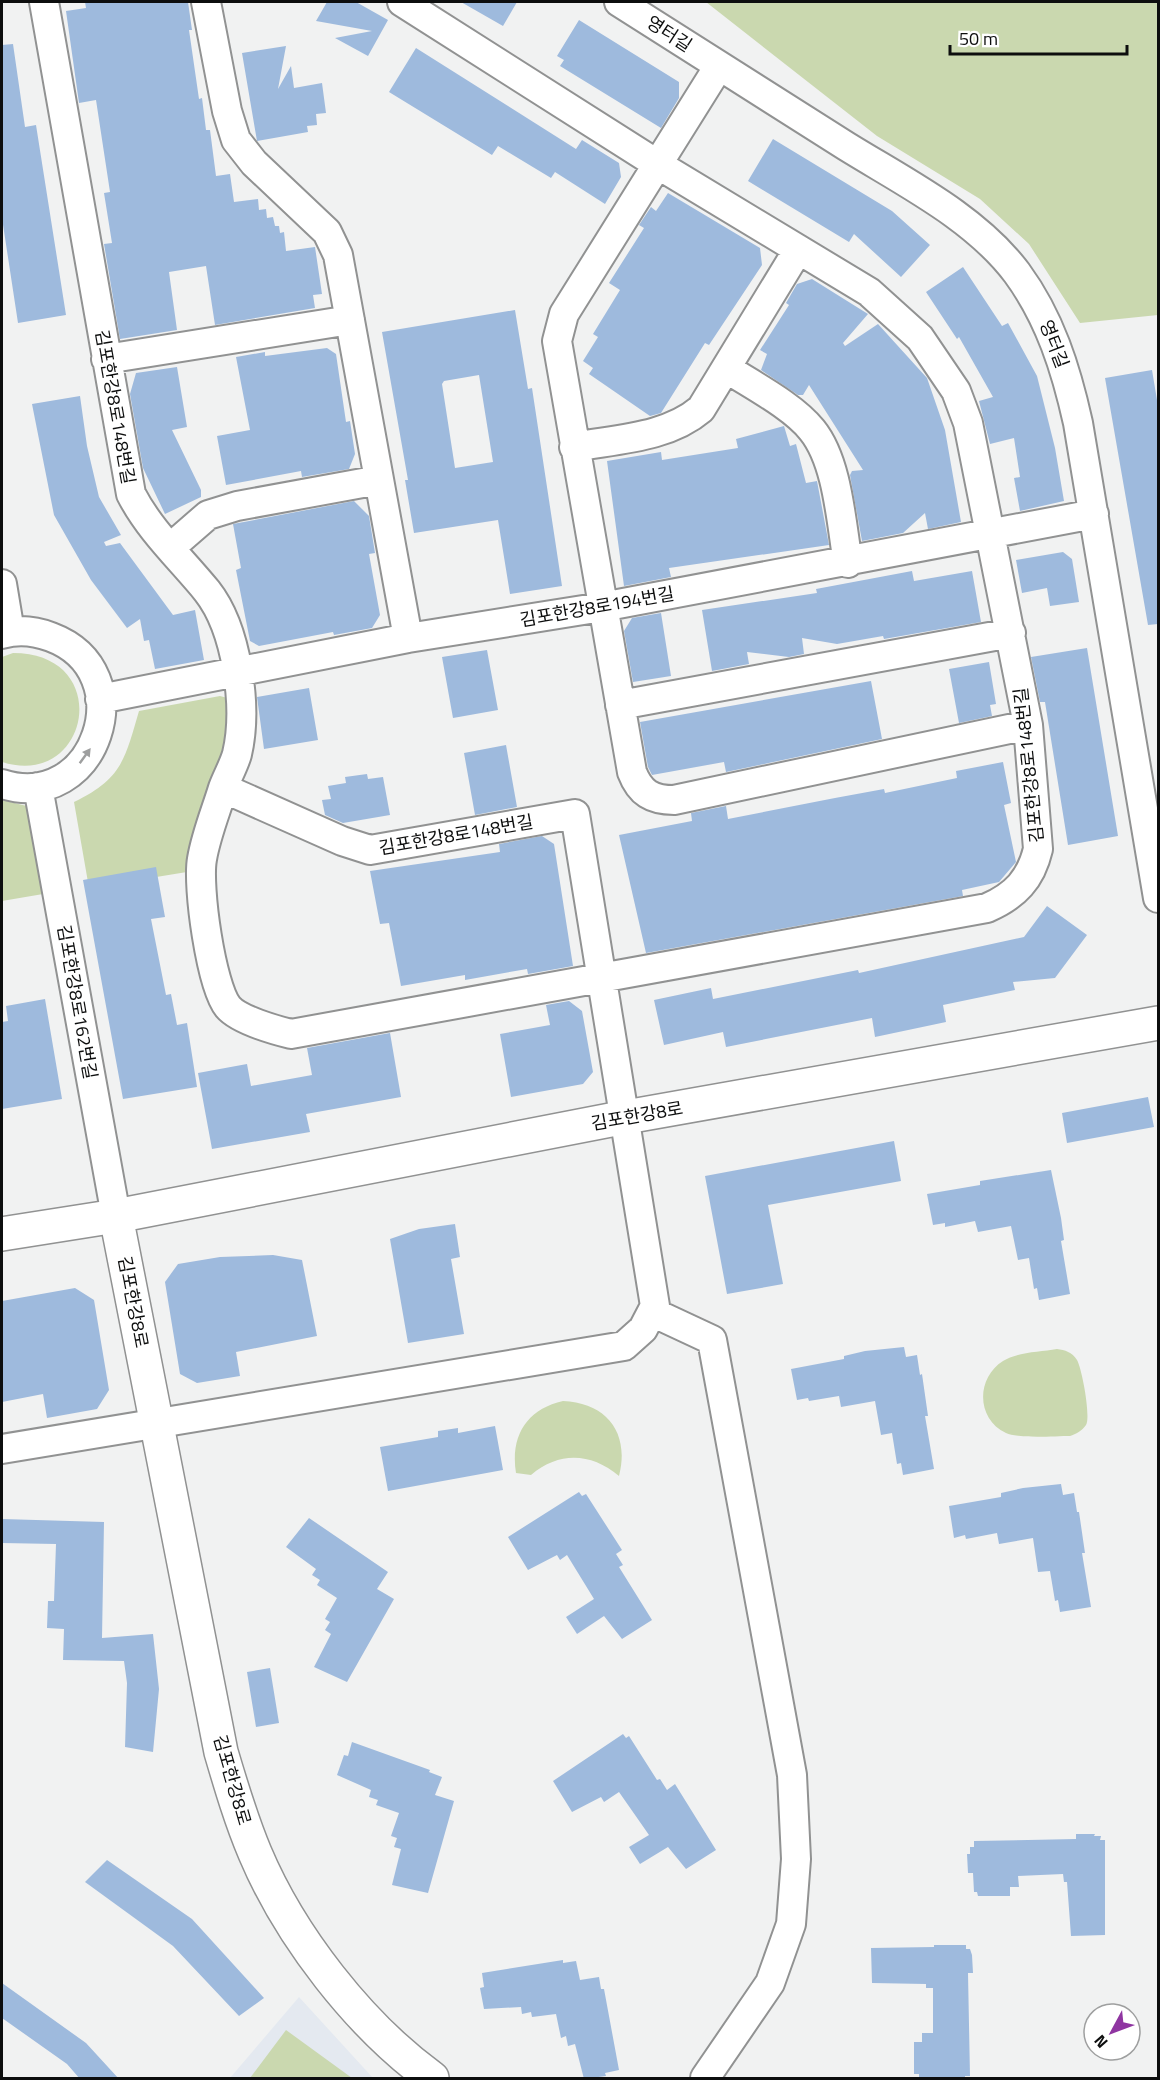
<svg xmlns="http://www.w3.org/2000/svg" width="1160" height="2080" font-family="'Titillium Web','Noto Sans KR',sans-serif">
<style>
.built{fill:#e4e9f0}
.green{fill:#cad8af}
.building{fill:#9ebadd;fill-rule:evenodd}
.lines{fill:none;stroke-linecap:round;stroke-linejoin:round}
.street-casing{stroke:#919292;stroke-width:32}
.secondary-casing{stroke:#919292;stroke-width:36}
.street{stroke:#fff;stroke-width:28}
.secondary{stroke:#fff;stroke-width:33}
.oneway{fill:#9e9f9f}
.labels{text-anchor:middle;stroke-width:6;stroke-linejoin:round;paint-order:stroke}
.street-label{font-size:18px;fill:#0d0e0e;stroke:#fff}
</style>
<rect width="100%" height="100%" fill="#f1f2f2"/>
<path class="built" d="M 299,1997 L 373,2078 L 230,2078 Z"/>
<path class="green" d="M 706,2 L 1158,2 L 1158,315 L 1080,323 L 1029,244 L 980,199 L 877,136 Z
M 13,653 C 115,653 90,790 2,762 L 2,657 Z
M 220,696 L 231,699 L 239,706 L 193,871 L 89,888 L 74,802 C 122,779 125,759 139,711 Z
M 2,800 L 35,808 L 49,893 L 2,901 Z
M 1057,1349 C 1065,1350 1072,1352 1077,1360 C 1082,1369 1091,1417 1086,1425 C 1082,1431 1076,1434 1070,1436 C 1054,1436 1019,1439 1006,1433 C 976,1419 976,1378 1003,1361 C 1017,1352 1040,1352 1057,1349 Z
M 563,1401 C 607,1403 630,1433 619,1476 C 591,1453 560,1451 531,1475 L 516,1473 C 510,1436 527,1409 563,1401 Z
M 286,2030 L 352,2078 L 250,2078 Z"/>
<path class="building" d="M 85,2 L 188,2 L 192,30 L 189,30 L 199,99 L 202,98 L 206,130 L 210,130 L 216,176 L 230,174 L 234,202 L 258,199 L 259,210 L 266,209 L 267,218 L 273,217 L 275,226 L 279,226 L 280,233 L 284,232 L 286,251 L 315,247 L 322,294 L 313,295 L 315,308 L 215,325 L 206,266 L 169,272 L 177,330 L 120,339 L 104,244 L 112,243 L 104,193 L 110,192 L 96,100 L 79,103 L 66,11 L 86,8 Z
M 327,2 L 356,2 L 388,20 L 368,56 L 335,38 L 372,31 L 316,21 Z
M 461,2 L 517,2 L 503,26 Z
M 579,20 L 679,82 L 679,98 L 661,128 L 560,66 L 564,60 L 557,56 Z
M 13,44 L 25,127 L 36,125 L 66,315 L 18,323 L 2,218 L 2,45 Z
M 286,46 L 278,89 L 291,66 L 294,88 L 322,83 L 326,113 L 316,114 L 317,125 L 307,126 L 308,132 L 257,141 L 242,53 Z
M 416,48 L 576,149 L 582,140 L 619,163 L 621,177 L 605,204 L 555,172 L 551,178 L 498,146 L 492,155 L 389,92 Z
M 773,139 L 892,211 L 930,245 L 901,277 L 854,234 L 849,242 L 748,181 Z
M 668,193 L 760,248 L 762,265 L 709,345 L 705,343 L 661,413 L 650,416 L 589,374 L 593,368 L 583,361 L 598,337 L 593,334 L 620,290 L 609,283 L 644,228 L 639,225 L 651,207 L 656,211 Z
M 963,267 L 1002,326 L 1008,323 L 1037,376 L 1055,448 L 1064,501 L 1020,511 L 1014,478 L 1020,477 L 1014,438 L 990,444 L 979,401 L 993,397 L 959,337 L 957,339 L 926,292 Z
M 812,279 L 868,314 L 843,343 L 845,346 L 878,324 L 927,378 L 945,430 L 961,522 L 928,529 L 925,513 L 903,533 L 862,541 L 850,475 L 852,471 L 863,470 L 809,385 L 803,395 L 798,395 L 761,370 L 767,354 L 760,350 L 789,305 L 786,303 L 797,284 Z
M 515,310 L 528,389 L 532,388 L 562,586 L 510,594 L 498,520 L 414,533 L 405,480 L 408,480 L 382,332 ZM 479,375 L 493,462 L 455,468 L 442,384 L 444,381 Z
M 327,348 L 336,354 L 346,422 L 350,421 L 355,454 L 349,469 L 302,477 L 301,471 L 226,485 L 217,436 L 250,430 L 236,357 L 265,352 L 265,356 Z
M 177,367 L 187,427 L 172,430 L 201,490 L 201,497 L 165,514 L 143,468 L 130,394 L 136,373 Z
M 1152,370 L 1158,406 L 1158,624 L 1148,625 L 1105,378 Z
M 80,396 L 87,446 L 99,497 L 121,535 L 104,542 L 106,546 L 120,543 L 173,615 L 195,610 L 204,660 L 155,669 L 149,640 L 144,641 L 140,619 L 127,628 L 91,580 L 54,515 L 32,404 Z
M 784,426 L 790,446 L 796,444 L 806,483 L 817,481 L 829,545 L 669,568 L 671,577 L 624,586 L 607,461 L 661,452 L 662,460 L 738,448 L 736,439 Z
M 354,501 L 369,516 L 375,553 L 369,554 L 380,615 L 372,628 L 334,635 L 333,632 L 259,646 L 250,641 L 236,570 L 241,568 L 233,524 Z
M 1063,552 L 1072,559 L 1079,602 L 1050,606 L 1047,588 L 1022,593 L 1016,560 Z
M 912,571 L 914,581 L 972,571 L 981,622 L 884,639 L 883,636 L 837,644 L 802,638 L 804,654 L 789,657 L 747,652 L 749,664 L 712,671 L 702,610 L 817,593 L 816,589 Z
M 661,613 L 671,676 L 633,682 L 624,631 L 632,618 Z
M 1087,648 L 1118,836 L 1068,845 L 1045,702 L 1040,702 L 1031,657 Z
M 487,650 L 498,710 L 453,718 L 442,657 Z
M 989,662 L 996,704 L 990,705 L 992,716 L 959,723 L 949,669 Z
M 871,681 L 882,739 L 726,772 L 724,762 L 652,775 L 648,767 L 640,722 Z
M 309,688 L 318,740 L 264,749 L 257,697 Z
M 506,745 L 517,807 L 475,815 L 464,753 Z
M 1003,762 L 1011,803 L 1004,805 L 1016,862 L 999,882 L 962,890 L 963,896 L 646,953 L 619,835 L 692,821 L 691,813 L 726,806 L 728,819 L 835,798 L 884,789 L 885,793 L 957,778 L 956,771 Z
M 367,774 L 368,779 L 383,777 L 390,815 L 343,823 L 325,815 L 322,800 L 331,799 L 328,786 L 346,783 L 345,777 Z
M 542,836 L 554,844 L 573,966 L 528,974 L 527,969 L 465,980 L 465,975 L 401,986 L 389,923 L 380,924 L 370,871 L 500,852 L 499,844 Z
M 156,867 L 165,917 L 151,919 L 166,995 L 171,994 L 177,1025 L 187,1023 L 197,1087 L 123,1099 L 83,880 Z
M 1047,906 L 1087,935 L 1055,978 L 1013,982 L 1015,990 L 943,1005 L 946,1022 L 875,1037 L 872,1018 L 726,1047 L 723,1032 L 664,1045 L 654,1000 L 711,988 L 713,999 L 858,970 L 859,973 L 1024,937 Z
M 45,999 L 62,1099 L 2,1109 L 2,1022 L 8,1021 L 6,1006 Z
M 569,1001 L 582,1011 L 593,1072 L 583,1084 L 511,1097 L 500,1034 L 550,1025 L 546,1005 Z
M 390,1033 L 401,1097 L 306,1114 L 310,1132 L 212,1149 L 198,1073 L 247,1064 L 251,1086 L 312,1075 L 307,1048 Z
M 1148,1097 L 1154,1127 L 1067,1143 L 1062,1113 Z
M 894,1141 L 901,1181 L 768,1205 L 783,1284 L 727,1294 L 705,1176 Z
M 1051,1170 L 1061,1218 L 1064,1240 L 1061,1241 L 1070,1294 L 1039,1300 L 1037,1288 L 1034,1289 L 1029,1258 L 1018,1260 L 1011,1226 L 978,1232 L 975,1221 L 945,1227 L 945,1223 L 933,1225 L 927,1194 L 980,1185 L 980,1181 Z
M 455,1224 L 460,1257 L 451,1259 L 464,1334 L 408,1343 L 390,1239 L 419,1229 Z
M 273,1255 L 302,1260 L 317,1336 L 236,1352 L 240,1376 L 197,1383 L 180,1374 L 165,1282 L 178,1264 L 220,1257 Z
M 75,1288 L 94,1300 L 109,1390 L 97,1409 L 47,1418 L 43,1394 L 2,1402 L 2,1301 Z
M 904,1347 L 906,1357 L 917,1355 L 920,1375 L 922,1374 L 928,1416 L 925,1416 L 934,1469 L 903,1475 L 901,1463 L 897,1464 L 892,1433 L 881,1435 L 875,1401 L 841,1407 L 839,1396 L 809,1401 L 808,1398 L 797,1400 L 791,1369 L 844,1359 L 844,1356 L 865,1351 Z
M 495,1426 L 503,1470 L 388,1491 L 380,1447 L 438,1437 L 438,1431 L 458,1428 L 458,1433 Z
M 1061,1484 L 1063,1495 L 1074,1493 L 1077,1512 L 1079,1512 L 1085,1553 L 1082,1553 L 1091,1607 L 1060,1612 L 1058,1600 L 1055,1601 L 1050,1571 L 1038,1572 L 1033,1538 L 999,1544 L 997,1533 L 966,1539 L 965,1535 L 954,1538 L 949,1506 L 1001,1497 L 1001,1493 L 1023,1488 Z
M 579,1492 L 582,1496 L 586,1494 L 622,1550 L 616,1554 L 623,1565 L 619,1567 L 652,1620 L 622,1639 L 604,1616 L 577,1634 L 566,1617 L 594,1599 L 567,1555 L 560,1560 L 557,1555 L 528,1570 L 508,1537 Z
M 309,1518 L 388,1572 L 377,1589 L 394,1599 L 347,1682 L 314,1667 L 331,1634 L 325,1630 L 330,1622 L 325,1619 L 337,1598 L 317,1585 L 320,1580 L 312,1575 L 316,1569 L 286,1547 Z
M 2,1519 L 104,1522 L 102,1638 L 153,1634 L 159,1689 L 153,1752 L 125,1747 L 127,1683 L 124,1661 L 63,1660 L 64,1629 L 47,1628 L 48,1601 L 54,1601 L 56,1544 L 2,1543 Z
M 270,1668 L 279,1723 L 256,1727 L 247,1672 Z
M 623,1734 L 626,1738 L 629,1736 L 657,1780 L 660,1779 L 667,1790 L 675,1784 L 716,1850 L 686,1869 L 668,1847 L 640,1864 L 629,1847 L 649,1835 L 619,1792 L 604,1802 L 601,1797 L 572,1812 L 553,1781 Z
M 352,1742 L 430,1770 L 429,1772 L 442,1777 L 435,1795 L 454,1801 L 428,1893 L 392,1885 L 401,1849 L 394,1847 L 397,1838 L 391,1836 L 399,1813 L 376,1805 L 378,1800 L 369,1797 L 371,1790 L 337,1775 L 344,1755 L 348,1756 Z
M 1076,1834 L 1095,1834 L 1094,1836 L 1101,1836 L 1100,1840 L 1105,1840 L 1105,1935 L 1071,1936 L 1067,1882 L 1064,1882 L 1063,1874 L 1018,1876 L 1019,1887 L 1010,1887 L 1010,1896 L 978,1896 L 977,1892 L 974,1892 L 973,1873 L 968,1873 L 967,1854 L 970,1854 L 970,1847 L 974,1847 L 974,1841 L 1076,1839 Z
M 107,1860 L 192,1919 L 264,1998 L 239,2016 L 173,1946 L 85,1882 Z
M 934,1945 L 966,1945 L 966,1949 L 970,1949 L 972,1955 L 973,1973 L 968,1973 L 970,2076 L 965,2076 L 965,2079 L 919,2078 L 919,2074 L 914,2074 L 914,2042 L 922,2042 L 922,2033 L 933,2033 L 933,1988 L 926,1988 L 926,1984 L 872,1983 L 871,1948 L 934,1947 Z
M 563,1960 L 563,1963 L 576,1961 L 580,1980 L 599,1977 L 601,1989 L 604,1989 L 619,2070 L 605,2073 L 606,2076 L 584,2079 L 575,2044 L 568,2046 L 566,2036 L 561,2038 L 556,2014 L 532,2017 L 531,2012 L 522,2014 L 521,2007 L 484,2009 L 480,1988 L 484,1987 L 482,1973 Z
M 2,1983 L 86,2043 L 119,2079 L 80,2079 L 67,2064 L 2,2018 Z"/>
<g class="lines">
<defs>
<path id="street" d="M 206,2 L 227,111 L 236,140 L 254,163 L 327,232 L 338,255 L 408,638
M 619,2 C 694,50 770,98 846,146 C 904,182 975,217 1017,273 C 1050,318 1066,369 1078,423 L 1158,898
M 719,66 L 564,314 L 557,341 L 632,772 C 640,793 652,800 674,800 L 1028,725
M 106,359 L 350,320
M 726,368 C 752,385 793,406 812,430 C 838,462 841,522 848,563
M 574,447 C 617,439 667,438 701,409 L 798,250
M 170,548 L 208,515 L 237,506 L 379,480
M 2,584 L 10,632
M 2,634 C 18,629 35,631 51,637 C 144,672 96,814 2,784
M 100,699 L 408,638 L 602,607 L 1094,514
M 620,705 L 1011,633
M 38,787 L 116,1216
M 223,788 C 216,811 206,835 202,859 C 197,886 211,986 228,1007 C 239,1020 275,1030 291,1034 L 987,908 C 1015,896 1031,879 1038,849 L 1028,725 L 968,423 L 956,391 L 920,338 L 869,292 L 657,164 L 402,2
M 652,1312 L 712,1340 L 792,1775 L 796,1859 L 791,1924 L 770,1983 L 705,2078
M 2,1449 L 624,1346 L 643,1329 L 655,1306 L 575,814 L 370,850 L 342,841 L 223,788 C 227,777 234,765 237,754 C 248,707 237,629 207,591 C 181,559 150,531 131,494 L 44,2"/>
<path id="secondary" d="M 116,1216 L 221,1752 C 231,1786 241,1820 255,1853 C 290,1936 359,2025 432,2078
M 2,1234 L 116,1216 L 626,1117 L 1158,1023"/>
</defs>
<use href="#street" class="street-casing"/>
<use href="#secondary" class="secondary-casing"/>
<use href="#street" class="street"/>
<use href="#secondary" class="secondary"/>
</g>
<defs><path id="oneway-solid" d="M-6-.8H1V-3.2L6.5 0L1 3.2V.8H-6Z" transform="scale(1.5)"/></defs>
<use class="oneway" href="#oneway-solid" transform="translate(85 756) rotate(-54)"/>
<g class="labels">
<g class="street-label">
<text transform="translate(669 34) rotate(33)" y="6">영터길</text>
<text transform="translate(1054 344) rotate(69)" y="6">영터길</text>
<text transform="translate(115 407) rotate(80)" y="6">김포한강8로148번길</text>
<text transform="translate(597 607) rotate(-10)" y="6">김포한강8로194번길</text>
<text transform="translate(1029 765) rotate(-96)" y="6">김포한강8로148번길</text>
<text transform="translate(456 835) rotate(-10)" y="6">김포한강8로148번길</text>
<text transform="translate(77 1002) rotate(80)" y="6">김포한강8로162번길</text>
<text transform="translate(637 1116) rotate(-10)" y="6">김포한강8로</text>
<text transform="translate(133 1302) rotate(79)" y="6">김포한강8로</text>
<text transform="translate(232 1780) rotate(74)" y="6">김포한강8로</text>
</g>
</g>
<rect width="1160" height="2080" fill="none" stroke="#0d0e0e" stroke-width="6"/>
<g transform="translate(1112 2032) rotate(229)"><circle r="28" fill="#ffffff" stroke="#9e9f9f" stroke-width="1.5"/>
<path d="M0-4.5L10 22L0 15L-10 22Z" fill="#8f35a1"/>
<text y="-9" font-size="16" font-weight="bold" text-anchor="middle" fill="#0d0e0e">N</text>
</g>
<path d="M950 45v9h177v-9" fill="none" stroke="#0d0e0e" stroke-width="3"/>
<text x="959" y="45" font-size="18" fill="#0d0e0e" stroke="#ffffff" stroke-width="4.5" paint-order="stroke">50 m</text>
</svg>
